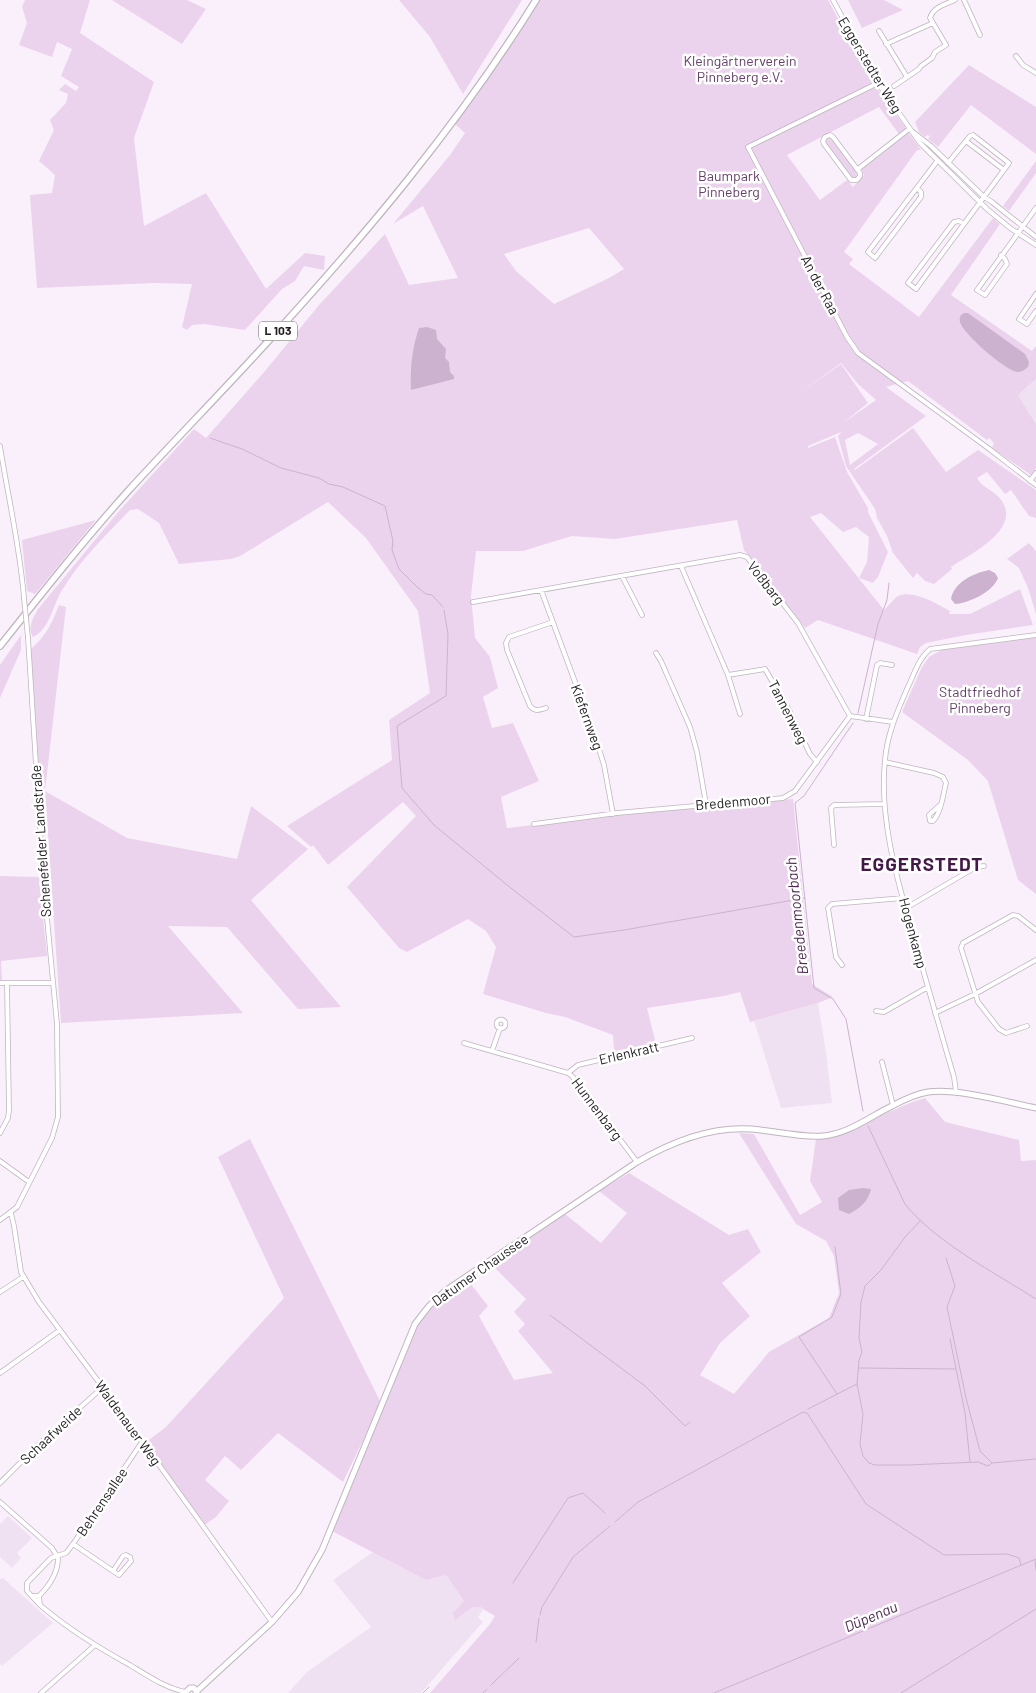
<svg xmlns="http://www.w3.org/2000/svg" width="1036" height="1693" font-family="Barlow,sans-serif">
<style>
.built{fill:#f0e1f2}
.green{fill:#ebd3ed;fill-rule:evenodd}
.water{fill:#ccb2cf}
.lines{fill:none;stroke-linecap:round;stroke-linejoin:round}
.stream{stroke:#ccb2cf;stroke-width:1}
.street-casing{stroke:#bfb5bf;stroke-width:5.5}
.secondary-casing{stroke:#bfb5bf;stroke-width:7}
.primary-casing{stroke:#bfb5bf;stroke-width:8}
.street{stroke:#fff;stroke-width:4}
.secondary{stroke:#fff;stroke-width:5}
.primary{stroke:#fff;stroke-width:5.5}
.street-bridge-casing{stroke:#bfb5bf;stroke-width:5.5;stroke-linecap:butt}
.street-bridge{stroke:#fff;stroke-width:4}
.labels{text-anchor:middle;stroke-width:5;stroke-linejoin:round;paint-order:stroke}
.shield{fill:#fff;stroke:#636063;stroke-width:1}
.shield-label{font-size:12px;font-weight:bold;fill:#201c20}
.park-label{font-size:14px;fill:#643f68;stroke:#fff}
.street-label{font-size:14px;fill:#201c20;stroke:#fff}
.water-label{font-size:15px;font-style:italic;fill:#4f2b53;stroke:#fff}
.district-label{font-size:19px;font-weight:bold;letter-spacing:1px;fill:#45184a;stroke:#fff}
</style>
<rect width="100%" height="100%" fill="#faf0fb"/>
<path class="built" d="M 1036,379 L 1036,424 L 1018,395 Z
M 818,1003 L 826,1052 L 832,1103 L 781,1108 L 754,1021 Z
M 8,1516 L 32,1538 L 17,1553 L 21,1558 L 12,1568 L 0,1557 L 0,1524 Z
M 373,1552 L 426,1580 L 446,1575 L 465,1602 L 453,1613 L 472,1607 L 480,1607 L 483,1610 L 478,1617 L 483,1622 L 421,1693 L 288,1693 L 307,1672 L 371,1627 L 333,1580 Z
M 3,1578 L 53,1623 L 2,1666 L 0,1664 L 0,1579 Z"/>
<path class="green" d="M 25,0 L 90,0 L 80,33 L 154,82 L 134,138 L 144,226 L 206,193 L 266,289 L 305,253 L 325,256 L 324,270 L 304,266 L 295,281 L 282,289 L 245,330 L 204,324 L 192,325 L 187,330 L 182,327 L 192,284 L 154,283 L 37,288 L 30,195 L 52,193 L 55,175 L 39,161 L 54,130 L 50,120 L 66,103 L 68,94 L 59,90 L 65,84 L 76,91 L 79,87 L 61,76 L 72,49 L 57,42 L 52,57 L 19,45 L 27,23 L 22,7 Z
M 112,0 L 187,0 L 206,9 L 182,44 Z
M 399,0 L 522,0 L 463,94 L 430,37 Z
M 539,0 L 828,0 L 872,81 L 905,127 L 905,129 L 899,134 L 879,107 L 787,155 L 820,200 L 847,180 L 853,187 L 864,175 L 862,170 L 863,167 L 908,132 L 921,150 L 917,150 L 844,252 L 853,259 L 849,264 L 919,317 L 993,218 L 1000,224 L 951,295 L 1032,351 L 1036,346 L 1036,379 L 1018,395 L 1036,424 L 1036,468 L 1031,475 L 992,448 L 994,443 L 989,438 L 987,440 L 908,381 L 886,387 L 926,416 L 854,469 L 855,470 L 913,428 L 946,472 L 978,450 L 1036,490 L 1036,518 L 1029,516 L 1011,490 L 1005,494 L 987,472 L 977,478 C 983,489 995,490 1002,501 C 1021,530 970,554 951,567 L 952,569 L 934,584 L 925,581 L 917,573 L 913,578 L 893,553 L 887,536 L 877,518 L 875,509 L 846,466 L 838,436 L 841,432 L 808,446 L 808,448 L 835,437 L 847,472 L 868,508 L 868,512 L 888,552 L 878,577 L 873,583 L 859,578 L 867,562 L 869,537 L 856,527 L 843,532 L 821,513 L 810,517 L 884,610 C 889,606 893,599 898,596 C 912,589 938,604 950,611 L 949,614 L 970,614 L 1020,589 L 1033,625 L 966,635 L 926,643 L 920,647 L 917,654 L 818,620 L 805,628 L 744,550 L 737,520 L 615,539 L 572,536 L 523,551 L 476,551 L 471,596 L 475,638 L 490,657 L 498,688 L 483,697 L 492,728 L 513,723 L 539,781 L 501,797 L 507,828 L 646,811 L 793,799 L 812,984 L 833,997 L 818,1003 L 750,1022 L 740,992 L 724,996 L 647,1008 L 656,1044 L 614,1051 L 613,1035 L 565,1017 L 546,1013 L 483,994 L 496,947 L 486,931 L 468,919 L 407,952 L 399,948 L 347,887 L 416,816 L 403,802 L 328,865 L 313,845 L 311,847 L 287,826 L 392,760 L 389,720 L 430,693 L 418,611 L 366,538 L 328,502 L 240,556 L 231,559 L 179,564 L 159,523 L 138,509 L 130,510 C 105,536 79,561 61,592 C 53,606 49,630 33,637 C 27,628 33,618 38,609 L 119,511 L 194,429 L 206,438 L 265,371 L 319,305 L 385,234 L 409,285 L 458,278 L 423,206 L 393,224 L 450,155 L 465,133 L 455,124 L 508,49 ZM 589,228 L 624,269 L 609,278 L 554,304 L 516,271 L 504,254 ZM 841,363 L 858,384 L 876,400 L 843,423 L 868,403 L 841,364 L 798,394 ZM 858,433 L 878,444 L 850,465 L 845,440 Z
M 848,0 L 884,0 L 903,10 L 862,28 Z
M 969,65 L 1036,107 L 1036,154 L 971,105 L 938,147 L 928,139 L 930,136 L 927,135 L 925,137 L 919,132 L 915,122 Z
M 827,138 L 833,139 L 857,172 L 856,178 L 850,177 L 825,142 Z
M 1036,161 L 1036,173 L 1009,211 L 1003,206 Z
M 96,520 L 35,594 L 27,591 L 22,540 Z
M 1029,543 L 1036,551 L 1036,614 L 1028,588 L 1019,568 L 1007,559 Z
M 59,605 L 66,607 L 45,791 L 127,838 L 237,859 L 251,806 L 308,849 L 251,900 L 341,1007 L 298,1009 L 227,927 L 168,926 L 243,1013 L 61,1023 L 45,791 L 40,790 L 31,649 C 46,636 52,623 59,605 Z
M 21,635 L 21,650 L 0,698 L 0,665 Z
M 1036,637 L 1036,894 L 1018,880 L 988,781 L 968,760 L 902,712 L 922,667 L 929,657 L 943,649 Z
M 0,876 L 39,877 L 47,956 L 1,961 L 2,980 L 0,980 Z
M 925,1098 L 945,1122 L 1019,1140 L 1021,1161 L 1036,1160 L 1036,1693 L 430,1693 L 490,1624 L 495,1616 L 480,1607 L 472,1607 L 455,1620 L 453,1613 L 464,1601 L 446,1575 L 426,1580 L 332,1531 L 416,1324 C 432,1304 446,1292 467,1279 L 488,1306 L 479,1316 L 514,1380 L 553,1373 L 518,1331 L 525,1324 L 514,1312 L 526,1299 L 491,1264 L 565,1214 L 601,1243 L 627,1213 L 599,1191 L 629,1173 L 729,1235 L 748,1229 L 761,1252 L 722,1283 L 750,1316 L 720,1343 L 700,1375 L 734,1394 L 769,1352 L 829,1318 L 839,1293 L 834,1256 L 826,1241 L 796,1224 L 739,1133 L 754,1134 L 800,1215 L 822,1202 L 810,1181 L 816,1139 C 834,1140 848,1132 864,1124 C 883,1115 904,1104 925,1098 Z
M 250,1139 L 381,1403 L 343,1482 L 278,1433 L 241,1470 L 225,1456 L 205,1480 L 229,1501 L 216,1517 L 203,1526 L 145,1443 L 166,1427 L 284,1298 L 218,1157 Z"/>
<path class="water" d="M 964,313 L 968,313 L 1025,354 L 1029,362 L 1028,367 C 1025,370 1021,372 1017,372 C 1005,370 963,334 960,322 C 959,318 960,315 964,313 Z
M 427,327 L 436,330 L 437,339 L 446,349 L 445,358 L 449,362 L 450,372 L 454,376 L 454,379 L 411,390 C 410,369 412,348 419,328 Z
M 989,570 L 995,573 L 998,578 C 993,592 969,603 955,604 L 951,599 C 954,582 974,573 989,570 Z
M 863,1188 L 871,1189 C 868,1202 860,1208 849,1214 L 839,1210 L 838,1198 L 849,1190 Z"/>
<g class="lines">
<path class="stream" d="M 210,438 L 242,449 L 281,468 L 319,478 L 329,484 L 343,487 L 385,506 L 393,541 L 392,550 L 399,569 L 417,587 L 426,594 L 432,595 L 443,607
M 444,610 L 448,634 L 446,696 L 397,726 L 402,788 L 434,825 L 512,889 L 574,937 L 624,930 L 805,898
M 858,713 L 878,624 L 887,600 L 889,583
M 853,723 L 804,796 L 795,803 L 814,988 L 833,999 L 846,1019 L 863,1111
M 868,1126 L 905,1204 C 934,1241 995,1273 1036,1299
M 835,1247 L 841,1294 L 832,1317 L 799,1337 L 837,1394
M 946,1258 L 955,1286 L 947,1307 L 966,1398 L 980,1451 L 992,1463
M 550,1315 L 645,1386 L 685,1426 L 690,1422
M 950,1339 L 965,1413 L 970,1462
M 859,1368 L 955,1369
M 857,1384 L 863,1414 L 860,1444 L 863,1456 L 869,1463 L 875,1465 L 908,1465 L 978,1462 L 988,1466 L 992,1463 L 1036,1459
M 808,1409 L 857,1384 L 859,1360 L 862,1352 L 859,1338 L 861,1302 L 865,1286 L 881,1270 L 905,1237 L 921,1220
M 615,1522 L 638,1502 L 803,1412 L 807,1413 L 866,1504 L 944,1555 L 1007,1554 L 1019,1558 L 1021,1565
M 1035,1560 L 1036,1570
M 513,1583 L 568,1498 L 583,1493 L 605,1513
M 540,1615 L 542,1607 L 573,1557 L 610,1526
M 536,1642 L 539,1618
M 491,1685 L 519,1658
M 423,1693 L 429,1687
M 483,1693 L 487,1689
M 714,1693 L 1036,1559
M 901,1693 L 1036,1609"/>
<defs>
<path id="street" d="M 833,0 L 878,83 L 920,143 L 987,209 L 1010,228 L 1036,245
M 964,0 L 980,35
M 879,31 L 907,77
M 886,44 L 933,23
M 1016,56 L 1023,65 L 1036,73
M 878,83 L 748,147 L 847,337 L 858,353 L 988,448 L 1036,485
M 894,86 L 919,69 L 921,66 L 932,58 L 935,52 L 946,45 L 930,18 C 933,7 946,4 955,0
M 913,132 L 931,146 L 984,197 L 992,202 L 1036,237
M 830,135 L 833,137 L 860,173 L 860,176 L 857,180 L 851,180 L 824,144 L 823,141 L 825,137 Z
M 966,141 L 1004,170
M 948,163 L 970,136 L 973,135 L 1009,163 C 978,205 947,247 916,289 L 908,283 L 954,222 L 959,221 L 964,224
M 858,169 L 909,129
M 917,188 L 921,192 L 921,197 L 875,258 L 868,252 L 935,164 L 937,161
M 1001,255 L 1005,259 L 1007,264 L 985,295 L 977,290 C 997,262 1017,235 1036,208
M 1036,294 L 1019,319 L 1027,324 L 1036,311
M 0,446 C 8,497 20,547 24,598
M 1030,481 L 1036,473
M 681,566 L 728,675 L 740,714
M 622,576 L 642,615
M 541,590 L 595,736 L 604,765 L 613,814
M 473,602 L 740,555 L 747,557 L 798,623 L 850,716
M 656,653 L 661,661 L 690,727 L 697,752 L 706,804
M 728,675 L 765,669 L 789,710 L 810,754 L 817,762
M 546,708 C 539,710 535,712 530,706 L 507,650 L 506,643 L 509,637 L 553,622
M 866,719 L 877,665 L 880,663 L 892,665
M 885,762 L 934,773 L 943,777 L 946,783 C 943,795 941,813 933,821 L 930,821 L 929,815 L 940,805
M 534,824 L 617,813 L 783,798 L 795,791 L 850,716 L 893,722
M 834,845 L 831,808 L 834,805 L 884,804
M 906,908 L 976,867 L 984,866
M 842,965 L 836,957 L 828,908 L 832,904 L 903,898
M 0,983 L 53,983
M 876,1011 L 884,1012 L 928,987
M 935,1013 L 975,994 L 1036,960
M496.5 1024a4.5 4.5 0 1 1 9 0a4.5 4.5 0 1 1-9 0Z
M 1027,1026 L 1006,1033 L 999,1029 L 978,1002 L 961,948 L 963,943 L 1013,915 L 1018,916 L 1036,930
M 464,1043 L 568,1073 L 572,1076 L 637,1162
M 492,1051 L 500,1028
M 882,1062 L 893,1105
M 568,1073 L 578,1065 L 692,1038
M 956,1092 L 954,1077 C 940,1030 927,983 913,935 C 897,879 879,819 885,760 C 887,735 897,712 907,689 C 914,675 918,659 930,649 L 1036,635
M 0,1133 L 8,1118 L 9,1110 L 7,983
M 0,1161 L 29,1182
M 11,1213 L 14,1226 L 21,1272 L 39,1302 L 116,1405 L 272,1622
M 0,1220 L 17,1207 L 52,1138 L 58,1117 L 57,1024 L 43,876 L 28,638
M 0,1292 L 23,1277
M 0,1373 L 60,1330
M 0,1483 L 41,1442 L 103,1387
M 0,1502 L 52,1548 L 58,1558 C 58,1574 49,1586 39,1596 L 32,1596
M 73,1544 L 113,1571 L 119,1575 L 131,1561 L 130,1557 L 126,1555 L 123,1556 L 113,1571
M 39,1596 L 40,1605 C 68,1629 97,1647 130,1665 C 148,1676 164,1687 185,1692
M 39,1604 L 27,1591 L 27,1583 L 51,1558 L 66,1553 L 73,1544 L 142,1442
M 41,1693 L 94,1646"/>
<path id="secondary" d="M 197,1691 L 272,1622 L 298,1592 L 322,1550 L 415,1324 L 429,1306 L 445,1291 L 637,1162 C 671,1142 711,1126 752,1129 C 773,1131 803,1138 823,1136 C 848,1134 871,1116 892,1106 C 903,1100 916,1094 928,1092 C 957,1088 1006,1102 1036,1108
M 185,1693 L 190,1688 L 194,1688 L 197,1693"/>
<path id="primary" d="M 0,646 C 42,593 84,540 129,490 C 173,442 218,396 262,348 C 362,239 458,126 536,0"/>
</defs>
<use href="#street" class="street-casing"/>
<use href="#secondary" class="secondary-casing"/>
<use href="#primary" class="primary-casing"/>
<use href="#street" class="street"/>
<use href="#secondary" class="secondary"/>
<use href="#primary" class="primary"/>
<defs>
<path id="street-bridge" d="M 24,598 L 28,638"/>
</defs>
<use href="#street-bridge" class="street-bridge-casing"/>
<use href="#street-bridge" class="street-bridge"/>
</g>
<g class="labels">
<rect class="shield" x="259" y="321.5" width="38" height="19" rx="4"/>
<g class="shield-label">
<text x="278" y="335">L 103</text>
</g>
<g class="park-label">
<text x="740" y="66">Kleingärtnerverein<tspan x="740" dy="16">Pinneberg e.V.</tspan></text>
<text x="729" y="181">Baumpark<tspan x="729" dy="16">Pinneberg</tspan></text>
<text x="980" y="697">Stadtfriedhof<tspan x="980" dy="16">Pinneberg</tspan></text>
</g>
<g class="street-label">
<text transform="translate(870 65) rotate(59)" y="5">Eggerstedter Weg</text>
<text transform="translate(820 285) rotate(62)" y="5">An der Raa</text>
<text transform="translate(766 583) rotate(52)" y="5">Voßbarg</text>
<text transform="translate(788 712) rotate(63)" y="5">Tannenweg</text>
<text transform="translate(587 717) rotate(70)" y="5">Kiefernweg</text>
<text transform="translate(733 802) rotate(-5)" y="5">Bredenmoor</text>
<text transform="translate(41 841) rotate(-94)" y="5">Schenefelder Landstraße</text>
<text transform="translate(913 933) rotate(75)" y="5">Hogenkamp</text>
<text transform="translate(629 1053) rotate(-13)" y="5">Erlenkratt</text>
<text transform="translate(597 1109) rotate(53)" y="5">Hunnenbarg</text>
<text transform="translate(480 1270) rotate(-35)" y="5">Datumer Chaussee</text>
<text transform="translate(128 1423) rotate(54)" y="5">Waldenauer Weg</text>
<text transform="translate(51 1435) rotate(-43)" y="5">Schaafweide</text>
<text transform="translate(102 1502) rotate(-56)" y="5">Behrensallee</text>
</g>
<g class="water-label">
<text transform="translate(797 916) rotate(-96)" y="5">Breedenmoorbach</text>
<text transform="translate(871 1617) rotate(-23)" y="5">Düpenau</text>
</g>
<g class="district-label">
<text x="922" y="871">EGGERSTEDT</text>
</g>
</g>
</svg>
